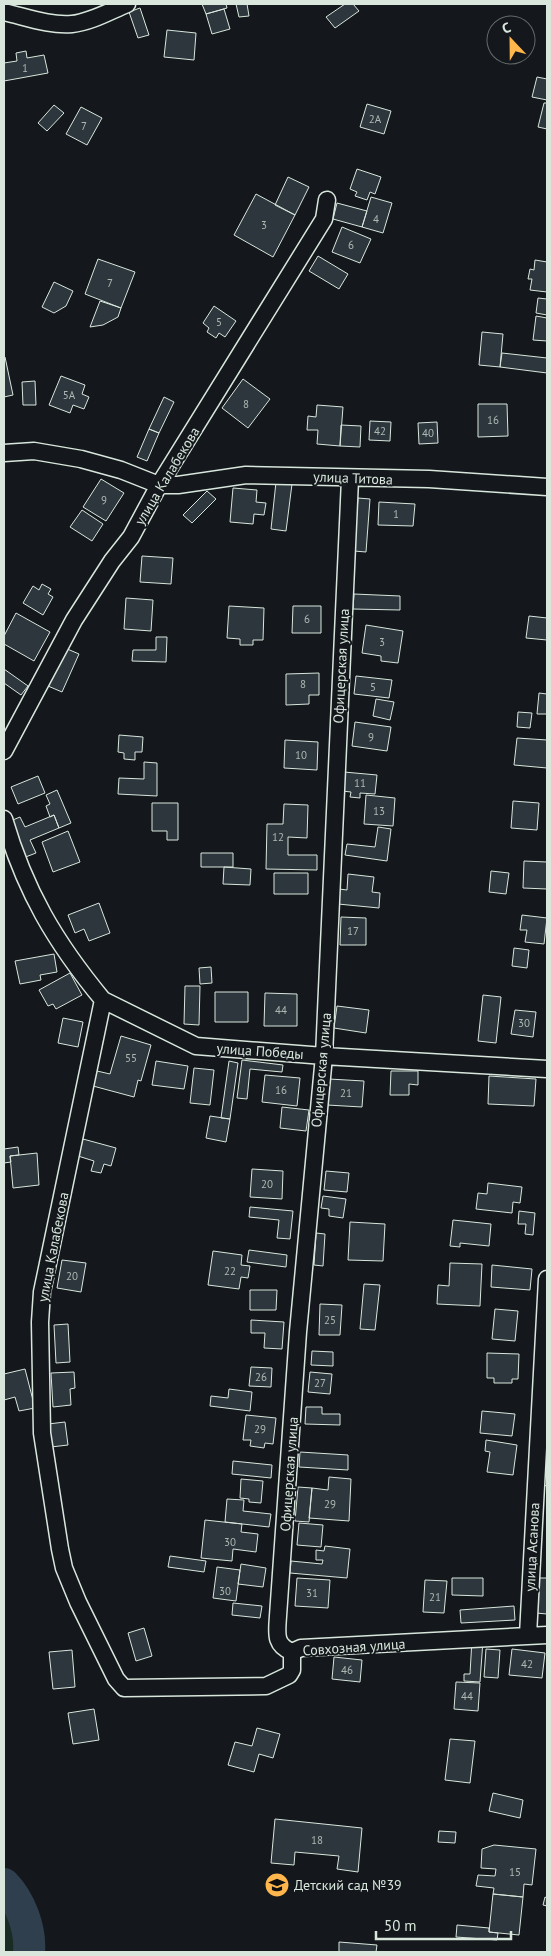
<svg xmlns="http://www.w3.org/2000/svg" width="551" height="1956" font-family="'PT Sans',sans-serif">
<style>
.green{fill:#1a2d24;stroke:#939e99}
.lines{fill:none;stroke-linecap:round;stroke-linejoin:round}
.river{stroke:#2f3f4d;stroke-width:32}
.building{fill:#2c363c;stroke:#d8e6dc}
.street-casing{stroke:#d8e6dc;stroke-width:19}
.street{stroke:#14181c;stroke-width:16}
.labels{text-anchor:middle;stroke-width:4;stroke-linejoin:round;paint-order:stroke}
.number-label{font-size:11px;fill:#adbab4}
.street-label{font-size:14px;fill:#d8e6dc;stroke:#14181c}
.poi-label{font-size:14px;fill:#d8e6dc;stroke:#14181c;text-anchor:start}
</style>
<rect width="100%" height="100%" fill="#14181c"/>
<path class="green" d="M 4,1884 C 20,1900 31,1929 29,1952 L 4,1952 Z"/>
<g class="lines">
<path class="river" d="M 4,1884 C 20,1900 31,1929 29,1952"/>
</g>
<path class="building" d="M 202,4 L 226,4 L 227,8 L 206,14 Z
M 236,4 L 247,4 L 249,16 L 239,17 Z
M 345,4 L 353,4 L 359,11 L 335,28 L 326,17 Z
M 140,8 L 149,35 L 138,38 L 129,12 Z
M 224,9 L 230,29 L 212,34 L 206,14 Z
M 167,30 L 196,33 L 194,60 L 164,57 Z
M 26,51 L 27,58 L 44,55 L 48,73 L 4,81 L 4,63 L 17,61 L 16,53 Z
M 537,77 L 547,79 L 547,100 L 532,97 Z
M 544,103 L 547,103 L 547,129 L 538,127 Z
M 367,104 L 391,111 L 384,134 L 360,127 Z
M 54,105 L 64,113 L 47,131 L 38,123 Z
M 81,107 L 102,118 L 87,145 L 66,134 Z
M 357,169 L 381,177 L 375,194 L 370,192 L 367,200 L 355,196 L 357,192 L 350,189 Z
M 288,177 L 309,187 L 295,215 L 275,205 Z
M 256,194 L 295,215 L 273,257 L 234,235 Z
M 371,197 L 392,203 L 383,233 L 362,227 Z
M 337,203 L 367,211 L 362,227 L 333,219 Z
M 342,227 L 371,239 L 360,263 L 332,252 Z
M 318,256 L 348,274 L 339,289 L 309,271 Z
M 98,259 L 135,272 L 121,308 L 85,294 Z
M 535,260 L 547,262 L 547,292 L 530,290 L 532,279 L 528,279 L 530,269 L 534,270 Z
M 54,282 L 73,291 L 66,306 L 54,313 L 42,307 Z
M 538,298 L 547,299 L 547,315 L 536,313 Z
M 100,301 L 121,308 L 118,317 L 103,325 L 90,327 Z
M 214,306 L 236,321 L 225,337 L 219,333 L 216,338 L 207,332 L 209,328 L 203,323 Z
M 536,316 L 547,318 L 547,341 L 533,340 Z
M 482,332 L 503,334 L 500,367 L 479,365 Z
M 502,353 L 547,358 L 547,373 L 500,367 Z
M 4,357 L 5,357 L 13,395 L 4,397 Z
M 61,376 L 85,385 L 82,394 L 89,397 L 84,409 L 73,405 L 70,413 L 49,405 Z
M 243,379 L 270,399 L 248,428 L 222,408 Z
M 35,381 L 36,405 L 23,405 L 22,382 Z
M 164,397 L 174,402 L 159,433 L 149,429 Z
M 478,404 L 507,404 L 508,436 L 478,437 Z
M 317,405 L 343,407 L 340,446 L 317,444 L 318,430 L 307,430 L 308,416 L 316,417 Z
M 370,421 L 391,422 L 390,441 L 369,440 Z
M 437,422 L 438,443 L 419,444 L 418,423 Z
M 341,425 L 361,426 L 360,447 L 340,446 Z
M 149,429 L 159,433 L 147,461 L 137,457 Z
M 101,479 L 124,493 L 106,521 L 83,507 Z
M 276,482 L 292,484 L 286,531 L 271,529 Z
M 233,488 L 257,490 L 256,502 L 266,503 L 264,515 L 254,514 L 253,524 L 230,522 Z
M 207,491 L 216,499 L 192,523 L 183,515 Z
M 358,498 L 370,499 L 366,552 L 354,551 Z
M 379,502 L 415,504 L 413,526 L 378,525 Z
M 82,510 L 103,524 L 92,541 L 70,527 Z
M 142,556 L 173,558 L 171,584 L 140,582 Z
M 42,584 L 51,589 L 48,594 L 53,597 L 43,615 L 23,603 L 33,586 L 39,590 Z
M 354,594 L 400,596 L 400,610 L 353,609 Z
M 126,598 L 153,600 L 151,631 L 124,629 Z
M 229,606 L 264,608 L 263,640 L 253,640 L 253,645 L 240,645 L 240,639 L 227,638 Z
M 293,606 L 321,606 L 321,633 L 292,633 Z
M 16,613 L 50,632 L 34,661 L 4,644 L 4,636 Z
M 529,616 L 547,618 L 547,640 L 526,638 Z
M 366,625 L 403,631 L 398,663 L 381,661 L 381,656 L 362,653 Z
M 156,637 L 167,637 L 166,662 L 132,661 L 133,650 L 156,650 Z
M 65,648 L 79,654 L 62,692 L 48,686 Z
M 4,669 L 28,686 L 21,695 L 4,683 Z
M 319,673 L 319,695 L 309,695 L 309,704 L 286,705 L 286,674 Z
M 356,676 L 392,680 L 389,698 L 354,694 Z
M 539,693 L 547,694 L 547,714 L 537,714 Z
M 376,699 L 394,702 L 390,720 L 373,716 Z
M 518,712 L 532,713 L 530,728 L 517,727 Z
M 355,722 L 391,727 L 387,751 L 352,746 Z
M 119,735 L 143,737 L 142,752 L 135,752 L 135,760 L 124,759 L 124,753 L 118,752 Z
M 517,738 L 547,740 L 547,768 L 514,765 Z
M 285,740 L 318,742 L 317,770 L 284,768 Z
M 144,762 L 157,763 L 157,796 L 118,794 L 119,778 L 144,779 Z
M 344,772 L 377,775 L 375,794 L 360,793 L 360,798 L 350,797 L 351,792 L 342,791 Z
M 38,776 L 45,793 L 18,804 L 11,787 Z
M 57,790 L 71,823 L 59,828 L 54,815 L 50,817 L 46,806 L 50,804 L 46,795 Z
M 366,795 L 395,798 L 393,826 L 364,824 Z
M 513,801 L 539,803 L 537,830 L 511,828 Z
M 152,803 L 178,803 L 178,840 L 167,840 L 167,831 L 152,831 Z
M 284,804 L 308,805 L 307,838 L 288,837 L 288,855 L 317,855 L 317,870 L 266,869 L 267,824 L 283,824 Z
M 54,815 L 59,828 L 30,840 L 36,853 L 23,858 L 8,822 L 20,817 L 25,827 Z
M 378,827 L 391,829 L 387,861 L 345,855 L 347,844 L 375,847 Z
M 68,831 L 80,862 L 53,872 L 42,842 Z
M 201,853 L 233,853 L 233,867 L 201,867 Z
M 524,861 L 547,862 L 547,889 L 523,888 Z
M 224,867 L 251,869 L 250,885 L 223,884 Z
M 491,871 L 509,873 L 506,894 L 489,892 Z
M 274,873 L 308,873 L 308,894 L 274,894 Z
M 348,874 L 374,877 L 372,892 L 380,893 L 379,908 L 338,904 L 339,889 L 347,890 Z
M 99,903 L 110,933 L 89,941 L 84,929 L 75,933 L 68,915 Z
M 522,915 L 547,918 L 544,944 L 525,942 L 527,930 L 520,930 Z
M 341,917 L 366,918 L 366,945 L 340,945 Z
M 514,948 L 529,950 L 527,968 L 512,966 Z
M 54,954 L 57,972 L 40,975 L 41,980 L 20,984 L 15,961 Z
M 211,967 L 212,983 L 200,984 L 199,968 Z
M 70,973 L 82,995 L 56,1009 L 53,1004 L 48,1006 L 39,990 Z
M 185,986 L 200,986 L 199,1025 L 184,1024 Z
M 215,992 L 248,992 L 248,1022 L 215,1022 Z
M 265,993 L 297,994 L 297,1026 L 264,1026 Z
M 483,995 L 501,997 L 496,1043 L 478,1041 Z
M 337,1006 L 369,1010 L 366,1033 L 334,1028 Z
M 515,1010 L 536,1012 L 533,1037 L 511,1034 Z
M 63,1018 L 83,1022 L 78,1047 L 58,1043 Z
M 121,1036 L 151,1045 L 141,1081 L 138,1080 L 134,1097 L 93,1086 L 97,1071 L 110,1074 Z
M 242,1060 L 283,1065 L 282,1072 L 250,1069 L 247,1099 L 237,1098 Z
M 156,1061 L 188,1066 L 184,1089 L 152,1085 Z
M 229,1061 L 238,1063 L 230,1119 L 221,1118 Z
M 194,1068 L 214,1070 L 210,1105 L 190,1103 Z
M 391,1071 L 418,1071 L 418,1085 L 409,1084 L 409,1095 L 390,1095 Z
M 265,1075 L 300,1078 L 297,1106 L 262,1102 Z
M 489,1076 L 536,1079 L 534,1106 L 488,1104 Z
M 329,1079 L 364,1081 L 362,1107 L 327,1105 Z
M 282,1107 L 309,1110 L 306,1131 L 280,1128 Z
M 210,1116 L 230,1119 L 226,1142 L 206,1138 Z
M 83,1139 L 116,1148 L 111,1166 L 104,1164 L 101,1173 L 91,1171 L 94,1161 L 78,1156 Z
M 18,1147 L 19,1155 L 10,1156 L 11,1162 L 4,1163 L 4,1149 Z
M 37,1153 L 39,1185 L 13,1188 L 10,1156 Z
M 252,1169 L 283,1171 L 282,1199 L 250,1197 Z
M 326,1171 L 349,1173 L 347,1192 L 324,1190 Z
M 488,1183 L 522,1187 L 520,1203 L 513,1202 L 512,1213 L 476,1209 L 478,1193 L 487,1194 Z
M 323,1196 L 346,1199 L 343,1218 L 329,1216 L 329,1209 L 321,1208 Z
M 250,1207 L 293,1211 L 290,1239 L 277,1238 L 279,1220 L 249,1217 Z
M 519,1211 L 535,1213 L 533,1235 L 525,1234 L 526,1224 L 518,1224 Z
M 453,1220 L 491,1224 L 489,1246 L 460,1243 L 460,1247 L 450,1246 Z
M 350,1222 L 385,1224 L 383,1261 L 348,1260 Z
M 316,1233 L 325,1234 L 323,1266 L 314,1265 Z
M 249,1250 L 287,1255 L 286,1267 L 247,1262 Z
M 213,1251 L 242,1255 L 241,1265 L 250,1266 L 248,1278 L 241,1277 L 239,1289 L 208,1285 Z
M 62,1260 L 86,1263 L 81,1292 L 57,1288 Z
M 450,1263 L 482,1264 L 480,1306 L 437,1304 L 438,1285 L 449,1286 Z
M 492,1265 L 532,1269 L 530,1290 L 491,1287 Z
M 364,1284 L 380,1285 L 375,1330 L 360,1329 Z
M 250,1290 L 277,1290 L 276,1310 L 250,1310 Z
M 320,1304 L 342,1305 L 340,1335 L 319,1335 Z
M 495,1309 L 518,1311 L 515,1341 L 492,1339 Z
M 251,1320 L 284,1322 L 282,1349 L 264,1348 L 265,1333 L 251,1333 Z
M 68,1324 L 70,1362 L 56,1363 L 54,1325 Z
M 312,1351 L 333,1352 L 333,1366 L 311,1365 Z
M 487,1353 L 519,1354 L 518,1379 L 512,1379 L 512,1383 L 494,1383 L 494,1378 L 487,1378 Z
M 251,1367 L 272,1368 L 271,1387 L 249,1386 Z
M 25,1369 L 35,1408 L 19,1411 L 15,1397 L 4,1400 L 4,1374 Z
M 74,1372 L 75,1388 L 70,1389 L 71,1405 L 53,1407 L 51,1373 Z
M 310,1372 L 332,1374 L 330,1394 L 308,1392 Z
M 229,1389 L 252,1392 L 250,1411 L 210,1406 L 211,1396 L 228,1398 Z
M 306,1407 L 322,1407 L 322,1414 L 340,1414 L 340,1425 L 305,1424 Z
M 482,1411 L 515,1414 L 512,1436 L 480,1433 Z
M 246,1415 L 276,1418 L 273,1444 L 265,1443 L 264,1448 L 250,1446 L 251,1440 L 243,1440 Z
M 65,1422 L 68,1445 L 51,1447 L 48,1424 Z
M 486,1440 L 517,1445 L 513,1475 L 487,1472 L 490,1452 L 485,1451 Z
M 300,1452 L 348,1455 L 348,1470 L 299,1467 Z
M 233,1461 L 272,1465 L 271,1478 L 232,1474 Z
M 543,1476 L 547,1476 L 547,1486 L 543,1485 Z
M 329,1477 L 351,1479 L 349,1521 L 309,1518 L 312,1488 L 328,1490 Z
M 241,1479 L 263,1481 L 261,1503 L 249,1502 L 249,1499 L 240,1498 Z
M 298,1487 L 312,1488 L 309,1522 L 295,1521 Z
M 227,1499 L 244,1500 L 243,1511 L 271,1514 L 269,1527 L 225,1522 Z
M 205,1520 L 242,1524 L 241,1532 L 258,1534 L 256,1552 L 233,1549 L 232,1561 L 201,1558 Z
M 299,1523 L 323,1525 L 321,1547 L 297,1545 Z
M 325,1546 L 350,1549 L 347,1578 L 290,1573 L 291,1561 L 322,1564 L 323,1560 L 316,1560 L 316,1550 L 324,1551 Z
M 170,1556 L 206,1561 L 204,1572 L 168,1567 Z
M 241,1564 L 266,1568 L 263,1587 L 238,1584 Z
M 217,1567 L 240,1570 L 236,1601 L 213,1598 Z
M 297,1578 L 330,1580 L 328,1608 L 295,1606 Z
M 452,1578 L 483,1578 L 483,1596 L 452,1595 Z
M 537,1578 L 547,1578 L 547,1614 L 536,1613 Z
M 425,1580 L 447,1581 L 444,1613 L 423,1612 Z
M 233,1603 L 262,1606 L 260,1618 L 232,1615 Z
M 514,1606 L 515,1620 L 461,1623 L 460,1610 Z
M 144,1628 L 152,1656 L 136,1661 L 128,1633 Z
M 472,1639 L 483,1640 L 480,1682 L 464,1681 L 464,1674 L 470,1674 Z
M 486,1649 L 500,1650 L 498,1678 L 484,1677 Z
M 512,1649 L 545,1653 L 542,1678 L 509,1675 Z
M 72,1650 L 75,1687 L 53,1689 L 49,1652 Z
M 334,1657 L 362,1660 L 360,1682 L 332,1679 Z
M 456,1682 L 480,1683 L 478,1711 L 454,1709 Z
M 94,1709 L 99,1740 L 73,1744 L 68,1713 Z
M 257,1728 L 280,1734 L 273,1758 L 259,1754 L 254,1772 L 228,1765 L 235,1742 L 252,1746 Z
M 450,1739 L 475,1741 L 470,1783 L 445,1780 Z
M 493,1793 L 523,1800 L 520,1818 L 489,1811 Z
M 275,1819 L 362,1828 L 358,1872 L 337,1869 L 339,1856 L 295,1852 L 294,1865 L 271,1863 Z
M 439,1831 L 456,1832 L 455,1843 L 438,1842 Z
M 494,1845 L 536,1849 L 532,1885 L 524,1884 L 523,1897 L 493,1894 L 494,1888 L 476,1886 L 478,1875 L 495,1876 L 496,1869 L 481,1868 L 482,1849 Z
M 493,1894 L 523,1897 L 519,1935 L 489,1932 Z
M 545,1897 L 547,1898 L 547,1906 L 543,1905 Z
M 457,1925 L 489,1928 L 489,1932 L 498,1933 L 497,1940 L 456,1937 Z
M 339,1942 L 377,1945 L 376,1952 L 339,1952 Z"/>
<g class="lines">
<defs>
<path id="street" d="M 4,12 C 26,17 50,26 72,24 C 91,22 110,11 127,4
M 4,453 L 34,451 L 81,459 L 121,470 L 159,485 L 178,485 L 246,475 L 429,479 L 547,487
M 4,751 L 74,620 L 112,561 L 131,537 L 159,485 L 324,219 L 327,200
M 4,819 C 25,891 55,942 103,1000 L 42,1292 L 40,1322 L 42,1433 L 60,1549 L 64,1568 L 78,1602 L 116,1679 L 124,1688 L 266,1686 L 289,1675 L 292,1670 L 292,1652 L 301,1648 L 547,1635
M 103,1000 L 196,1046 L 324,1056 L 547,1069
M 528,1635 L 547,1279
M 292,1652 C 274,1645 277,1633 278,1616 L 298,1332 L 324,1056 L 350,479"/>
</defs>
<use href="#street" class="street-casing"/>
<use href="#street" class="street"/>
</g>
<defs>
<symbol id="school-disc" viewBox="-11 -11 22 22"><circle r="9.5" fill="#ffb74d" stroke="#14181c"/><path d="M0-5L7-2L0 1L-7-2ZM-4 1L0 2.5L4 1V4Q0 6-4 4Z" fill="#111"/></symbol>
</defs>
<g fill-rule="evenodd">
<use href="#school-disc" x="263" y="1871" width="28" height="28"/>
</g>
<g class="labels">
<g class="number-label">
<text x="25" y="72">1</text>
<text x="375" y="123">2А</text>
<text x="84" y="130">7</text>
<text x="376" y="223">4</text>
<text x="264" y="229">3</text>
<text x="351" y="249">6</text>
<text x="110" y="287">7</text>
<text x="219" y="326">5</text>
<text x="69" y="399">5А</text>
<text x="246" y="408">8</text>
<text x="493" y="424">16</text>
<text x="380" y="435">42</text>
<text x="428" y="437">40</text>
<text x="104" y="504">9</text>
<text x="396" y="518">1</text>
<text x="307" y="623">6</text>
<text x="382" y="646">3</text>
<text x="303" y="688">8</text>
<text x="373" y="691">5</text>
<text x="371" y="741">9</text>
<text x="301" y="759">10</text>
<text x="360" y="787">11</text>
<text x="379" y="815">13</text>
<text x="278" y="841">12</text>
<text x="353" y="935">17</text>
<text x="281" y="1014">44</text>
<text x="524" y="1027">30</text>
<text x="131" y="1062">55</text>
<text x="281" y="1094">16</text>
<text x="346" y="1097">21</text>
<text x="267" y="1188">20</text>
<text x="230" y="1275">22</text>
<text x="72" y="1280">20</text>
<text x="330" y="1324">25</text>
<text x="261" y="1381">26</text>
<text x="320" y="1387">27</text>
<text x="260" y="1433">29</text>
<text x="330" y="1508">29</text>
<text x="230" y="1546">30</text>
<text x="225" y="1595">30</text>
<text x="312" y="1597">31</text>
<text x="435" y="1601">21</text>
<text x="527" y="1668">42</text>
<text x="347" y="1674">46</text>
<text x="467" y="1700">44</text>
<text x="317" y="1844">18</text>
<text x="515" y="1876">15</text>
</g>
<g class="street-label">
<text transform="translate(167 476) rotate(-59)" y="5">улица Калабекова</text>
<text transform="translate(353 478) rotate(2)" y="5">улица Титова</text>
<text transform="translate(341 666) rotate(-87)" y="5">Офицерская улица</text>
<text transform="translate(260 1051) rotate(4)" y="5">улица Победы</text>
<text transform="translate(321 1070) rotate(-85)" y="5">Офицерская улица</text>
<text transform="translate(53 1247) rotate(-79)" y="5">улица Калабекова</text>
<text transform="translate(289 1474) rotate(-86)" y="5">Офицерская улица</text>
<text transform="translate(532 1547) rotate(-87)" y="5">улица Асанова</text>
<text transform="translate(354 1647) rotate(-4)" y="5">Совхозная улица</text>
</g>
<g class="poi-label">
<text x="294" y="1890">Детский сад №39</text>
</g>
</g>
<rect width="551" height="1956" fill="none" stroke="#d8e6dc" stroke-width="10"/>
<g transform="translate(511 40) rotate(338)"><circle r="24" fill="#14181c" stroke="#626a69"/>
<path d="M0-4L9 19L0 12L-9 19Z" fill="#ffb74d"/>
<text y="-8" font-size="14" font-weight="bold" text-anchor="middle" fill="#d8e6dc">С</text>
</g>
<path d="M376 1931v8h135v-8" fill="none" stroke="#d8e6dc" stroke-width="2.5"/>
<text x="384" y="1931" font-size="15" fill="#d8e6dc" stroke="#14181c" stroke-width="4" paint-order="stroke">50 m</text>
</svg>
